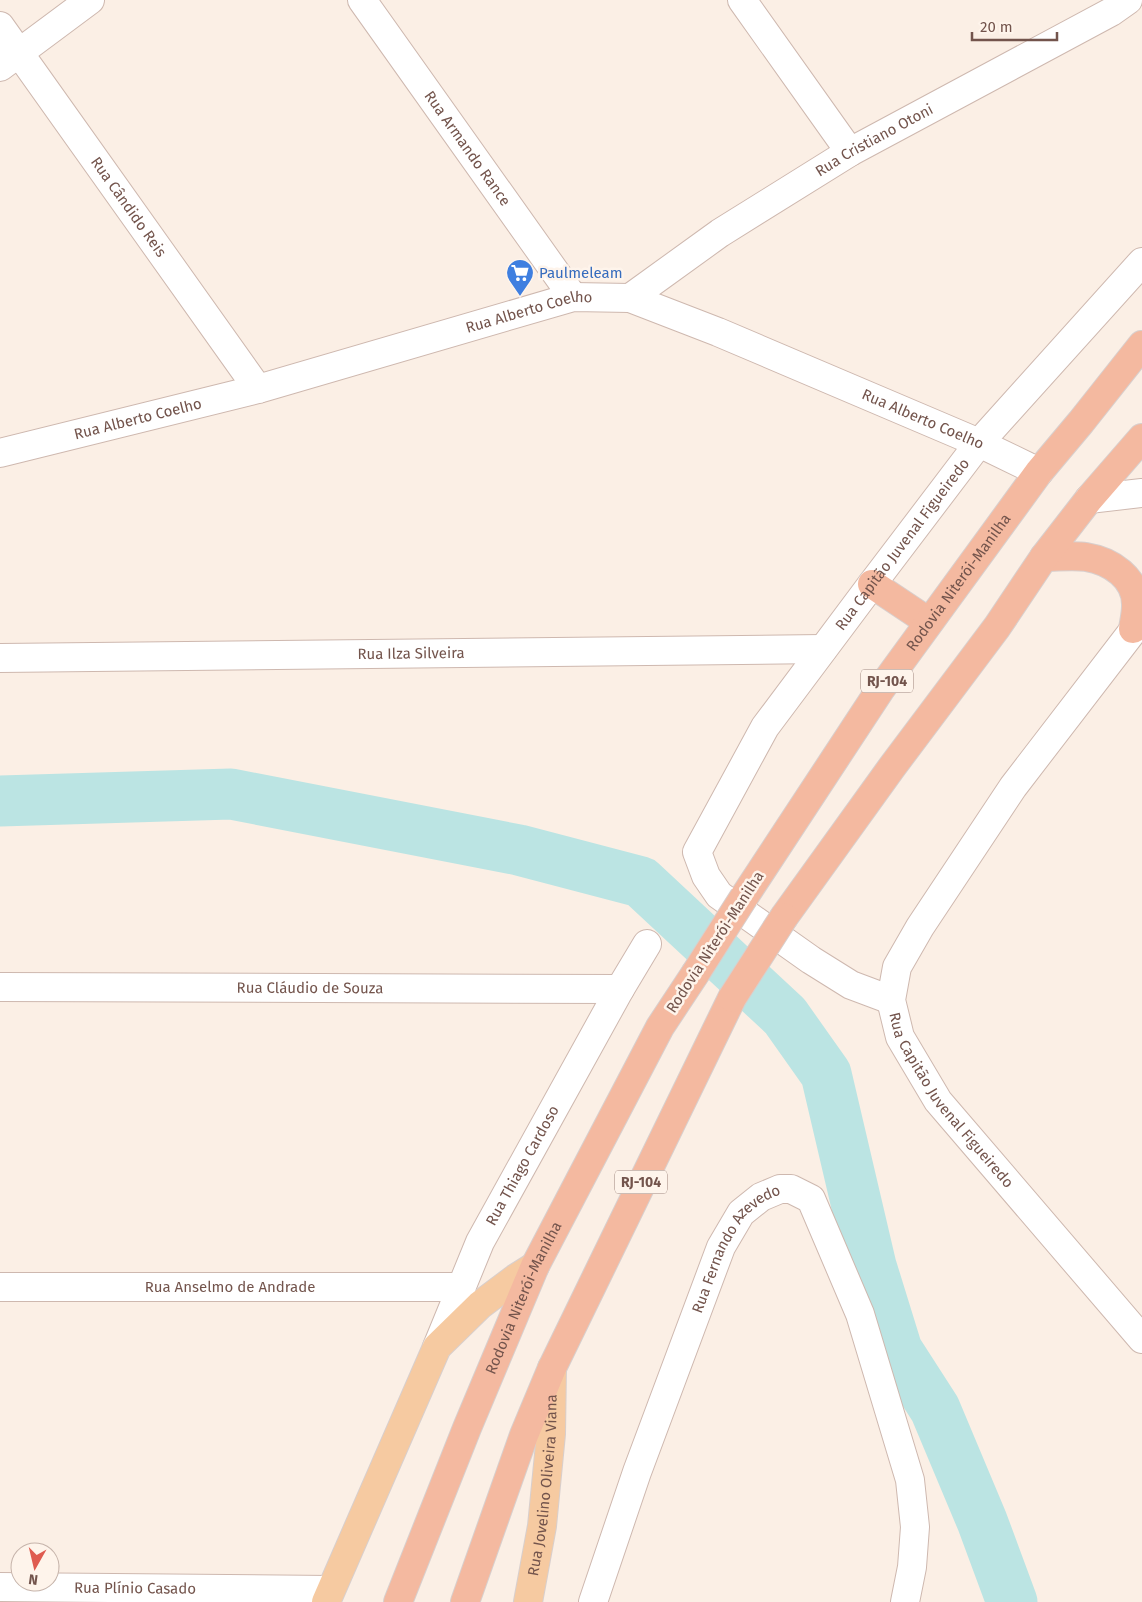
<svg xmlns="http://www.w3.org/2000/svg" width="1142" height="1602" font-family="'Fira Sans',sans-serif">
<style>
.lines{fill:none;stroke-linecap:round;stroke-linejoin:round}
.river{stroke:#bbe4e3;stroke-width:51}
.minor-casing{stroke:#ceb8af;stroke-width:30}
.tertiary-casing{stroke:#ceb8af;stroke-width:30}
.primary-casing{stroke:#d8cfcd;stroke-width:30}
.trunk-casing{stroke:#d8cfcd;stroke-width:30}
.minor{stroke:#fff;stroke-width:28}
.tertiary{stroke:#fff;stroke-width:28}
.primary{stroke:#f6caa1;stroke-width:28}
.trunk{stroke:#f4b9a0;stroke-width:28}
.trunk-bridge-casing{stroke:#d8cfcd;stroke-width:30;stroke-linecap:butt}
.trunk-bridge{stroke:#f4b9a0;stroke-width:28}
.labels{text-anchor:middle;stroke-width:5;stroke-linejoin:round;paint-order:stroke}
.shield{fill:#fef4eb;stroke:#9d847c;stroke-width:1}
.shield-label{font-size:14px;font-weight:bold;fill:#73544c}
.street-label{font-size:15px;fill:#73544c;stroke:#fef4eb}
.shop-label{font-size:15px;fill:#366cbe;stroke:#fef4eb;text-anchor:start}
</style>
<rect width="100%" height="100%" fill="#fbefe5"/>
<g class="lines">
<path class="river" d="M 0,801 L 231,794 L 519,850 L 641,882 L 785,1016 L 826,1074 L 871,1266 L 897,1350 L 935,1409 L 982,1521 L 1012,1602"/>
<defs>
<g id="minor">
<path id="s1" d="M 362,0 L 573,297"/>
<path d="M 742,0 L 850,152"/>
<path id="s2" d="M 0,26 L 258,389"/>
<path d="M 0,67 L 90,0"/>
<path id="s3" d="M 630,298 L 720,233 L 850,152 L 1111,12 L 1128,0"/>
<path d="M 1089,499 L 1142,493"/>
<path id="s4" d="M 1142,619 L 1013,787 L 920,927 L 897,967 L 891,1000 L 900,1037 L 938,1101 L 1142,1339"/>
<path id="s5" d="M 0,658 L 823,649"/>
<path id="s6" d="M 0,987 L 620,989"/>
<path id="s7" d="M 891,1000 L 851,985 L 811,960 L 719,895 L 706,876 L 697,852 L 765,727 L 872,584 L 979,443 L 1142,262"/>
<path id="s8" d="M 0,1287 L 461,1287"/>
<path id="s9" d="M 437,1347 L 480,1242 L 620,989 L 647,944"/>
<path id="s10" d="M 0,1587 L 330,1590"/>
<path id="s11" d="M 593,1602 L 637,1472 L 721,1247 L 741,1213 L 761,1197 L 780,1189 L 791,1189 L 811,1199 L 860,1314 L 910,1480 L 915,1527 L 912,1567 L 905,1602"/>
</g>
<g id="tertiary">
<path id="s12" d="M 0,453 L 258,389 L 573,297 L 630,298 L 718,332 L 979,443 L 1039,472"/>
</g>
<g id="primary">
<path d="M 326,1602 L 437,1347 L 480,1305 L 516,1278 L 535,1266"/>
<path id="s13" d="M 528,1602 L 542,1526 L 551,1434 L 552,1368"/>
</g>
<g id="trunk">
<path d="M 1044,557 C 1058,557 1073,555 1086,557 C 1111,561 1137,578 1136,606 C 1136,614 1134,622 1133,629"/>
<path d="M 872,584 L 929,622"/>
<path id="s14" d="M 744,897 L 880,690 L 1039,472 L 1081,422 L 1142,345"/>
<path d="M 784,917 L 892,767 L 997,627 L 1044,557 L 1089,499 L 1142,438"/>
<path id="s15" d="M 398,1602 L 467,1428 L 535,1266 L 660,1027 L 695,974"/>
<path d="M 465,1602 L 524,1435 L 552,1368 L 732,998"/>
</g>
</defs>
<use href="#minor" class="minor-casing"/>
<use href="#tertiary" class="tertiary-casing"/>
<use href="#primary" class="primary-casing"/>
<use href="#trunk" class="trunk-casing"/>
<use href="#minor" class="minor"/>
<use href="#tertiary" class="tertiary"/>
<use href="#primary" class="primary"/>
<use href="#trunk" class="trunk"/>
<defs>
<path id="trunk-bridge" d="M 695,974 L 744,897
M 732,998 L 784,917"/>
</defs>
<use href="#trunk-bridge" class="trunk-bridge-casing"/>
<use href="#trunk-bridge" class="trunk-bridge"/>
</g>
<defs>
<symbol id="supermarket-pin" viewBox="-11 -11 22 30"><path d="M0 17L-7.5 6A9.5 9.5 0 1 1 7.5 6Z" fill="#3f7fe0" stroke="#fef4eb"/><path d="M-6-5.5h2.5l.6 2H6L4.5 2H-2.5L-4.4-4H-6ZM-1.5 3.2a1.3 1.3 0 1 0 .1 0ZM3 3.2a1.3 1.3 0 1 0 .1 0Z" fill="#fff"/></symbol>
</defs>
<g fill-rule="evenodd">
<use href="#supermarket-pin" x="504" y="257" width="32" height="43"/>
</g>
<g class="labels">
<g class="shield">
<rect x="861" y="669.5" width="52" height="23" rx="4"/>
<rect x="615" y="1170.5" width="52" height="23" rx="4"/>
</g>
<g class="shield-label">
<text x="887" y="686">RJ-104</text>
<text x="641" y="1187">RJ-104</text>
</g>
<g class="street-label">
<text dy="5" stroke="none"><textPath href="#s3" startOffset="291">Rua Cristiano Otoni</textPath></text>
<text dy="5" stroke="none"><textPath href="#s1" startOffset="182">Rua Armando Rance</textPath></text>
<text dy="5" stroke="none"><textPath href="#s2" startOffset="222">Rua Cândido Reis</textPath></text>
<text dy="5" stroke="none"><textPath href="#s12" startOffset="548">Rua Alberto Coelho</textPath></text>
<text dy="5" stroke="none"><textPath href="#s12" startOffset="142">Rua Alberto Coelho</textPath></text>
<text dy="5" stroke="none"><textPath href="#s12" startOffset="968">Rua Alberto Coelho</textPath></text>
<text dy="5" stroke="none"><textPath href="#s7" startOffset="622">Rua Capitão Juvenal Figueiredo</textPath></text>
<text dy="5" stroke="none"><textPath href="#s14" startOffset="381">Rodovia Niterói-Manilha</textPath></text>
<text dy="5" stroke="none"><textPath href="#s5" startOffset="411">Rua Ilza Silveira</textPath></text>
<text transform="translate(715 942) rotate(-57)" y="5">Rodovia Niterói-Manilha</text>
<text dy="5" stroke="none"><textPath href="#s6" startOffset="310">Rua Cláudio de Souza</textPath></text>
<text dy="5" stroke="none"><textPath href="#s4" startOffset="578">Rua Capitão Juvenal Figueiredo</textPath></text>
<text dy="5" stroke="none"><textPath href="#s9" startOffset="201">Rua Thiago Cardoso</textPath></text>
<text dy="5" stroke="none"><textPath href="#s11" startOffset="385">Rua Fernando Azevedo</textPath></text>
<text dy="5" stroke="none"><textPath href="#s8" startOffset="230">Rua Anselmo de Andrade</textPath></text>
<text dy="5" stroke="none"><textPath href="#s15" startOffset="329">Rodovia Niterói-Manilha</textPath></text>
<text dy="5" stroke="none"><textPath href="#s13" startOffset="118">Rua Jovelino Oliveira Viana</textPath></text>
<text dy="5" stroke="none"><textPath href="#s10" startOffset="135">Rua Plínio Casado</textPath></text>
</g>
<g class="shop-label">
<text x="539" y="278">Paulmeleam</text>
</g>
</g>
<g transform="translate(35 1567) rotate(188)"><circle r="24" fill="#fef4eb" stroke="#c6b4ab"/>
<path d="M0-4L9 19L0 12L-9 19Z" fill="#df5b50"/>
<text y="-8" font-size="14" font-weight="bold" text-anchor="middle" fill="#73544c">N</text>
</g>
<path d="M972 32v8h85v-8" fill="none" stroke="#73544c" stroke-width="2.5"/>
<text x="980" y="32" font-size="15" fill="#73544c" stroke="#fef4eb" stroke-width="4" paint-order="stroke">20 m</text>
</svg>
